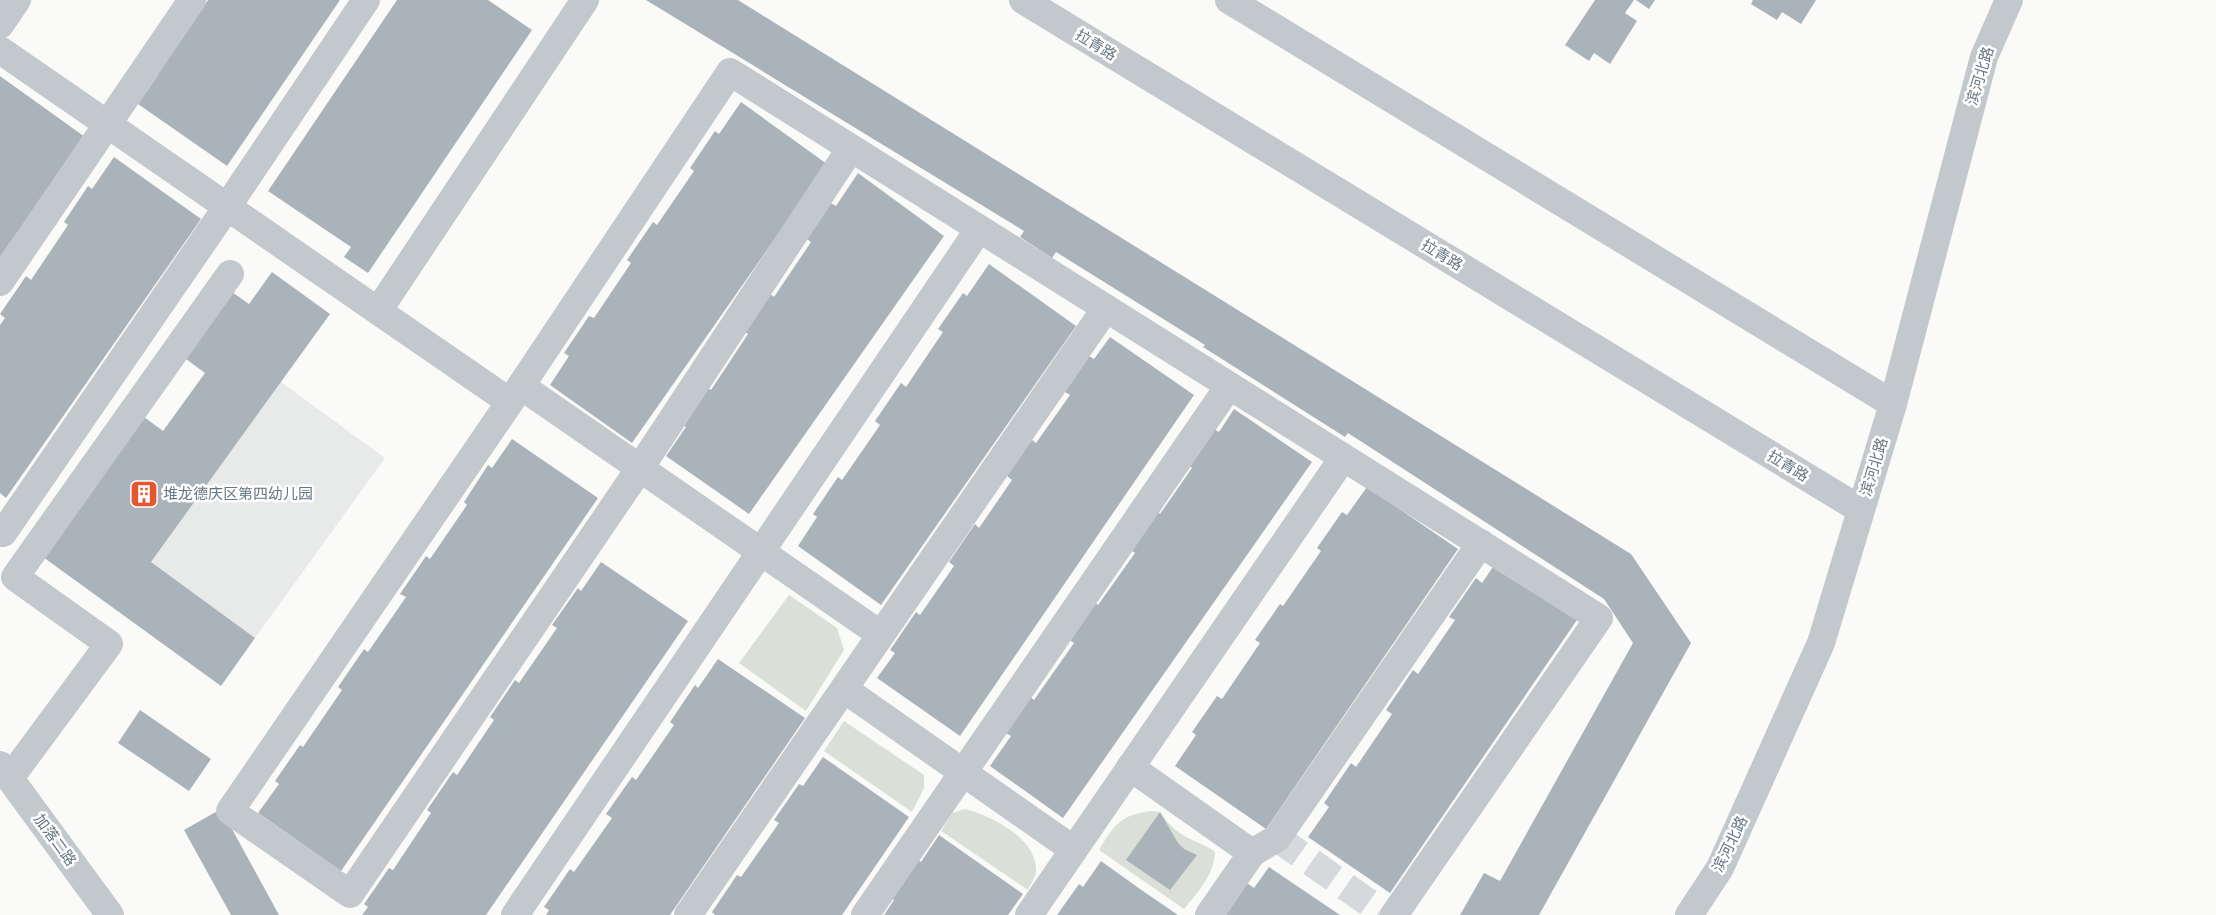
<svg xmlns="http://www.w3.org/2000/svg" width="2216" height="915" font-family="Signika,'Noto Sans SC',sans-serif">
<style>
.built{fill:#e8e9e9}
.green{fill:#dadfd7}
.building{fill:#aab3b9}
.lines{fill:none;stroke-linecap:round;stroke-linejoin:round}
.minor-tunnel{stroke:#d5d9db;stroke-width:28;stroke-dasharray:28 14;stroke-linecap:butt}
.minor{stroke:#c3c8cc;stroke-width:28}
.labels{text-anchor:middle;stroke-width:5;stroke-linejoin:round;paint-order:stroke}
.street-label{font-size:15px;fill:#657683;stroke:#fff}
.poi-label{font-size:15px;fill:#657683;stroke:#fff;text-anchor:start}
</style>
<rect width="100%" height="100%" fill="#fafaf8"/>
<path class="built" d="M 281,382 L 385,458 L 255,638 L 151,562 Z"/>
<path class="green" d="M 789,595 L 837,628 L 844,650 L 806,711 L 739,663 Z
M 844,721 L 924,775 L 924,788 L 912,812 L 824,751 Z
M 965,809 C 992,816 1038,839 1036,872 C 1035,878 1030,885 1028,890 L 941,831 L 952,813 Z
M 1152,811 L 1160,812 C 1166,821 1174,830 1183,835 C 1194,842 1205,844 1215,852 C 1214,875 1198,892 1184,909 L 1099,850 C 1115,824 1120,815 1152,811 Z"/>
<path class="building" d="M 208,0 L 340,0 L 227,166 L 138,104 L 158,75 L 153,72 L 182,37 Z
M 397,0 L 488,0 L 532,30 L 368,273 L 344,257 L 351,247 L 268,191 Z
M 646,0 L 738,0 L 1631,554 L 1691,643 L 1539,915 L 1460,915 L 1484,873 L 1500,881 L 1633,643 L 1604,599 L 1348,433 L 1345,437 L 1203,347 L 1205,345 L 1056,252 L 1052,258 L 1020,237 L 1024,231 Z
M 1595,0 L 1634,0 L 1625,13 L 1637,21 L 1610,64 L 1594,53 L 1589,61 L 1565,45 Z
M 1636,0 L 1655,0 L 1649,9 Z
M 1753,0 L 1816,0 L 1801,24 L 1782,12 L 1777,20 L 1751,4 Z
M 0,76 L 85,137 L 0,257 Z
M 741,102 L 827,164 L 632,443 L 550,385 L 569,356 L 564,353 L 589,316 L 594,318 L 631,263 L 627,260 L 653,222 L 657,225 L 694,171 L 690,168 L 715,131 L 719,134 Z
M 114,157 L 201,219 L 6,498 L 0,493 L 0,325 L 5,318 L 0,314 L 26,276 L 31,280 L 68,225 L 64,222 L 88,186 L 92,189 Z
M 858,173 L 944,236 L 749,514 L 666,456 L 686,427 L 681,424 L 706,387 L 711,390 L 748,334 L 744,331 L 769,293 L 774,297 L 811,242 L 807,239 L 831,203 L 836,206 Z
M 989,264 L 1076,326 L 881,605 L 798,546 L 817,517 L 813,514 L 838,477 L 842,480 L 880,425 L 875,421 L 901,383 L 906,387 L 943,332 L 938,329 L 963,293 L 967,296 Z
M 272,272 L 330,314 L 151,562 L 255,638 L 221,686 L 43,557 L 144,417 L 163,431 L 205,373 L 178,353 L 225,287 L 249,304 Z
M 1110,337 L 1194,395 L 960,736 L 877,678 L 895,653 L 890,650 L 916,612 L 920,615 L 954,566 L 949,562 L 975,524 L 979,528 L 1012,480 L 1007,476 L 1032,440 L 1036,443 L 1070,395 L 1065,392 L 1089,356 L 1094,359 Z
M 1234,409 L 1312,462 L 1063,818 L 990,766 L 1011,736 L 1004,732 L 1029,696 L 1034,700 L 1074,643 L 1067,638 L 1093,601 L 1098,605 L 1135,553 L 1129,549 L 1156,510 L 1160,514 L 1192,468 L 1187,464 L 1212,428 L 1219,432 Z
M 512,439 L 598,498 L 341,871 L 258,813 L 279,784 L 275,781 L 300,745 L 303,747 L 342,690 L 338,687 L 364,649 L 368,652 L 406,597 L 400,594 L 426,556 L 430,559 L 467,505 L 464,502 L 488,465 L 492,468 Z
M 1367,487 L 1458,549 L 1266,829 L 1175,766 L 1196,735 L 1192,732 L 1217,696 L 1222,699 L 1260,643 L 1255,640 L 1280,604 L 1283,606 L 1321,551 L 1317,548 L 1342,512 L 1347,515 Z
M 1497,561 L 1579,617 L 1390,893 L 1308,837 L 1329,807 L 1324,803 L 1351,763 L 1356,767 L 1392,714 L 1386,710 L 1413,670 L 1418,674 L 1455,620 L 1449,617 L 1476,578 L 1482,583 Z
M 601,562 L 688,621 L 486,915 L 362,915 L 368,907 L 364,904 L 389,868 L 393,870 L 431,813 L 427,810 L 453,772 L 457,775 L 494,720 L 490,717 L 515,680 L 519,683 L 557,628 L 552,625 L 578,588 L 581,591 Z
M 718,659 L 805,718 L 670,915 L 546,915 L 549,910 L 544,907 L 570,869 L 574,872 L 612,818 L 606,814 L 632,777 L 636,780 L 674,725 L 670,722 L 695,685 L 698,688 Z
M 140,710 L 211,759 L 189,791 L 118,743 Z
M 823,757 L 909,817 L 842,915 L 715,915 L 712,912 L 737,875 L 741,877 L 779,823 L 774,820 L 799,784 L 803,786 Z
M 221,809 L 279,915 L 231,915 L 184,830 Z
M 1160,812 L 1178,843 L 1184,849 L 1197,855 L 1170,890 L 1126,860 Z
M 939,835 L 1023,894 L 1008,915 L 884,915 L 894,900 L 890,896 L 916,858 L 921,862 Z
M 1101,861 L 1140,889 L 1178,915 L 1057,915 L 1079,884 L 1083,887 Z
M 1269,867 L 1340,915 L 1226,915 L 1247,883 L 1254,888 Z"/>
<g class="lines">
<path class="minor-tunnel" d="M 1277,838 L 1386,915"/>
<path class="minor" d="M 1023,0 L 1861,510
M 1229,0 L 1893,404
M 0,25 L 17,0
M 0,50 L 378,311 L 585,0
M 851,148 L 640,468 L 350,894 L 230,811 L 510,402 L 730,72 L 1599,618 L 1394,915
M 0,282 L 192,0
M 378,311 L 510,402
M 521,386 L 880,634
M 0,531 L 3,533 L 227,207 L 366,0
M 844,689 L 1074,850
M 0,765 L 110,915
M 1130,767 L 1252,853
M 10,778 L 109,644 L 15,577 L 230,274
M 515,915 L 979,229
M 688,915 L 1106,308
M 865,915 L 1229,386
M 1029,915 L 1343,458
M 1209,915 L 1252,853 L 1277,838 L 1481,543
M 1689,915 L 1720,868 L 1821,643 L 1893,404 L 1984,57 L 2009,0"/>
</g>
<defs>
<symbol id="building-square" viewBox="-11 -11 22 22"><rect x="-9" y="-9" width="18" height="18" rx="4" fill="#e4572e" stroke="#fff"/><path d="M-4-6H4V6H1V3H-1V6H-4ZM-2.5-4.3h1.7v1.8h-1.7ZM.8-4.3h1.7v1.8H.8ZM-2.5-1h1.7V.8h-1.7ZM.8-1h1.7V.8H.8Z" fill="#fff"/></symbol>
</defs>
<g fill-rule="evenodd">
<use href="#building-square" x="128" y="478" width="32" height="32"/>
</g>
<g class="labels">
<g class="street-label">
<text transform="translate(1096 45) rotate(31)" y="5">拉青路</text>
<text transform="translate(1980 76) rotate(-73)" y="5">滨河北路</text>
<text transform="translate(1442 255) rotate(31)" y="5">拉青路</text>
<text transform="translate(1788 466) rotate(31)" y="5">拉青路</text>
<text transform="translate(1874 467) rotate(-73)" y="5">滨河北路</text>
<text transform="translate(55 840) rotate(54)" y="5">加落二路</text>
<text transform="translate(1730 844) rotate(-64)" y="5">滨河北路</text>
</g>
<g class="poi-label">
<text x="163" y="499">堆龙德庆区第四幼儿园</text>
</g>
</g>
</svg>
